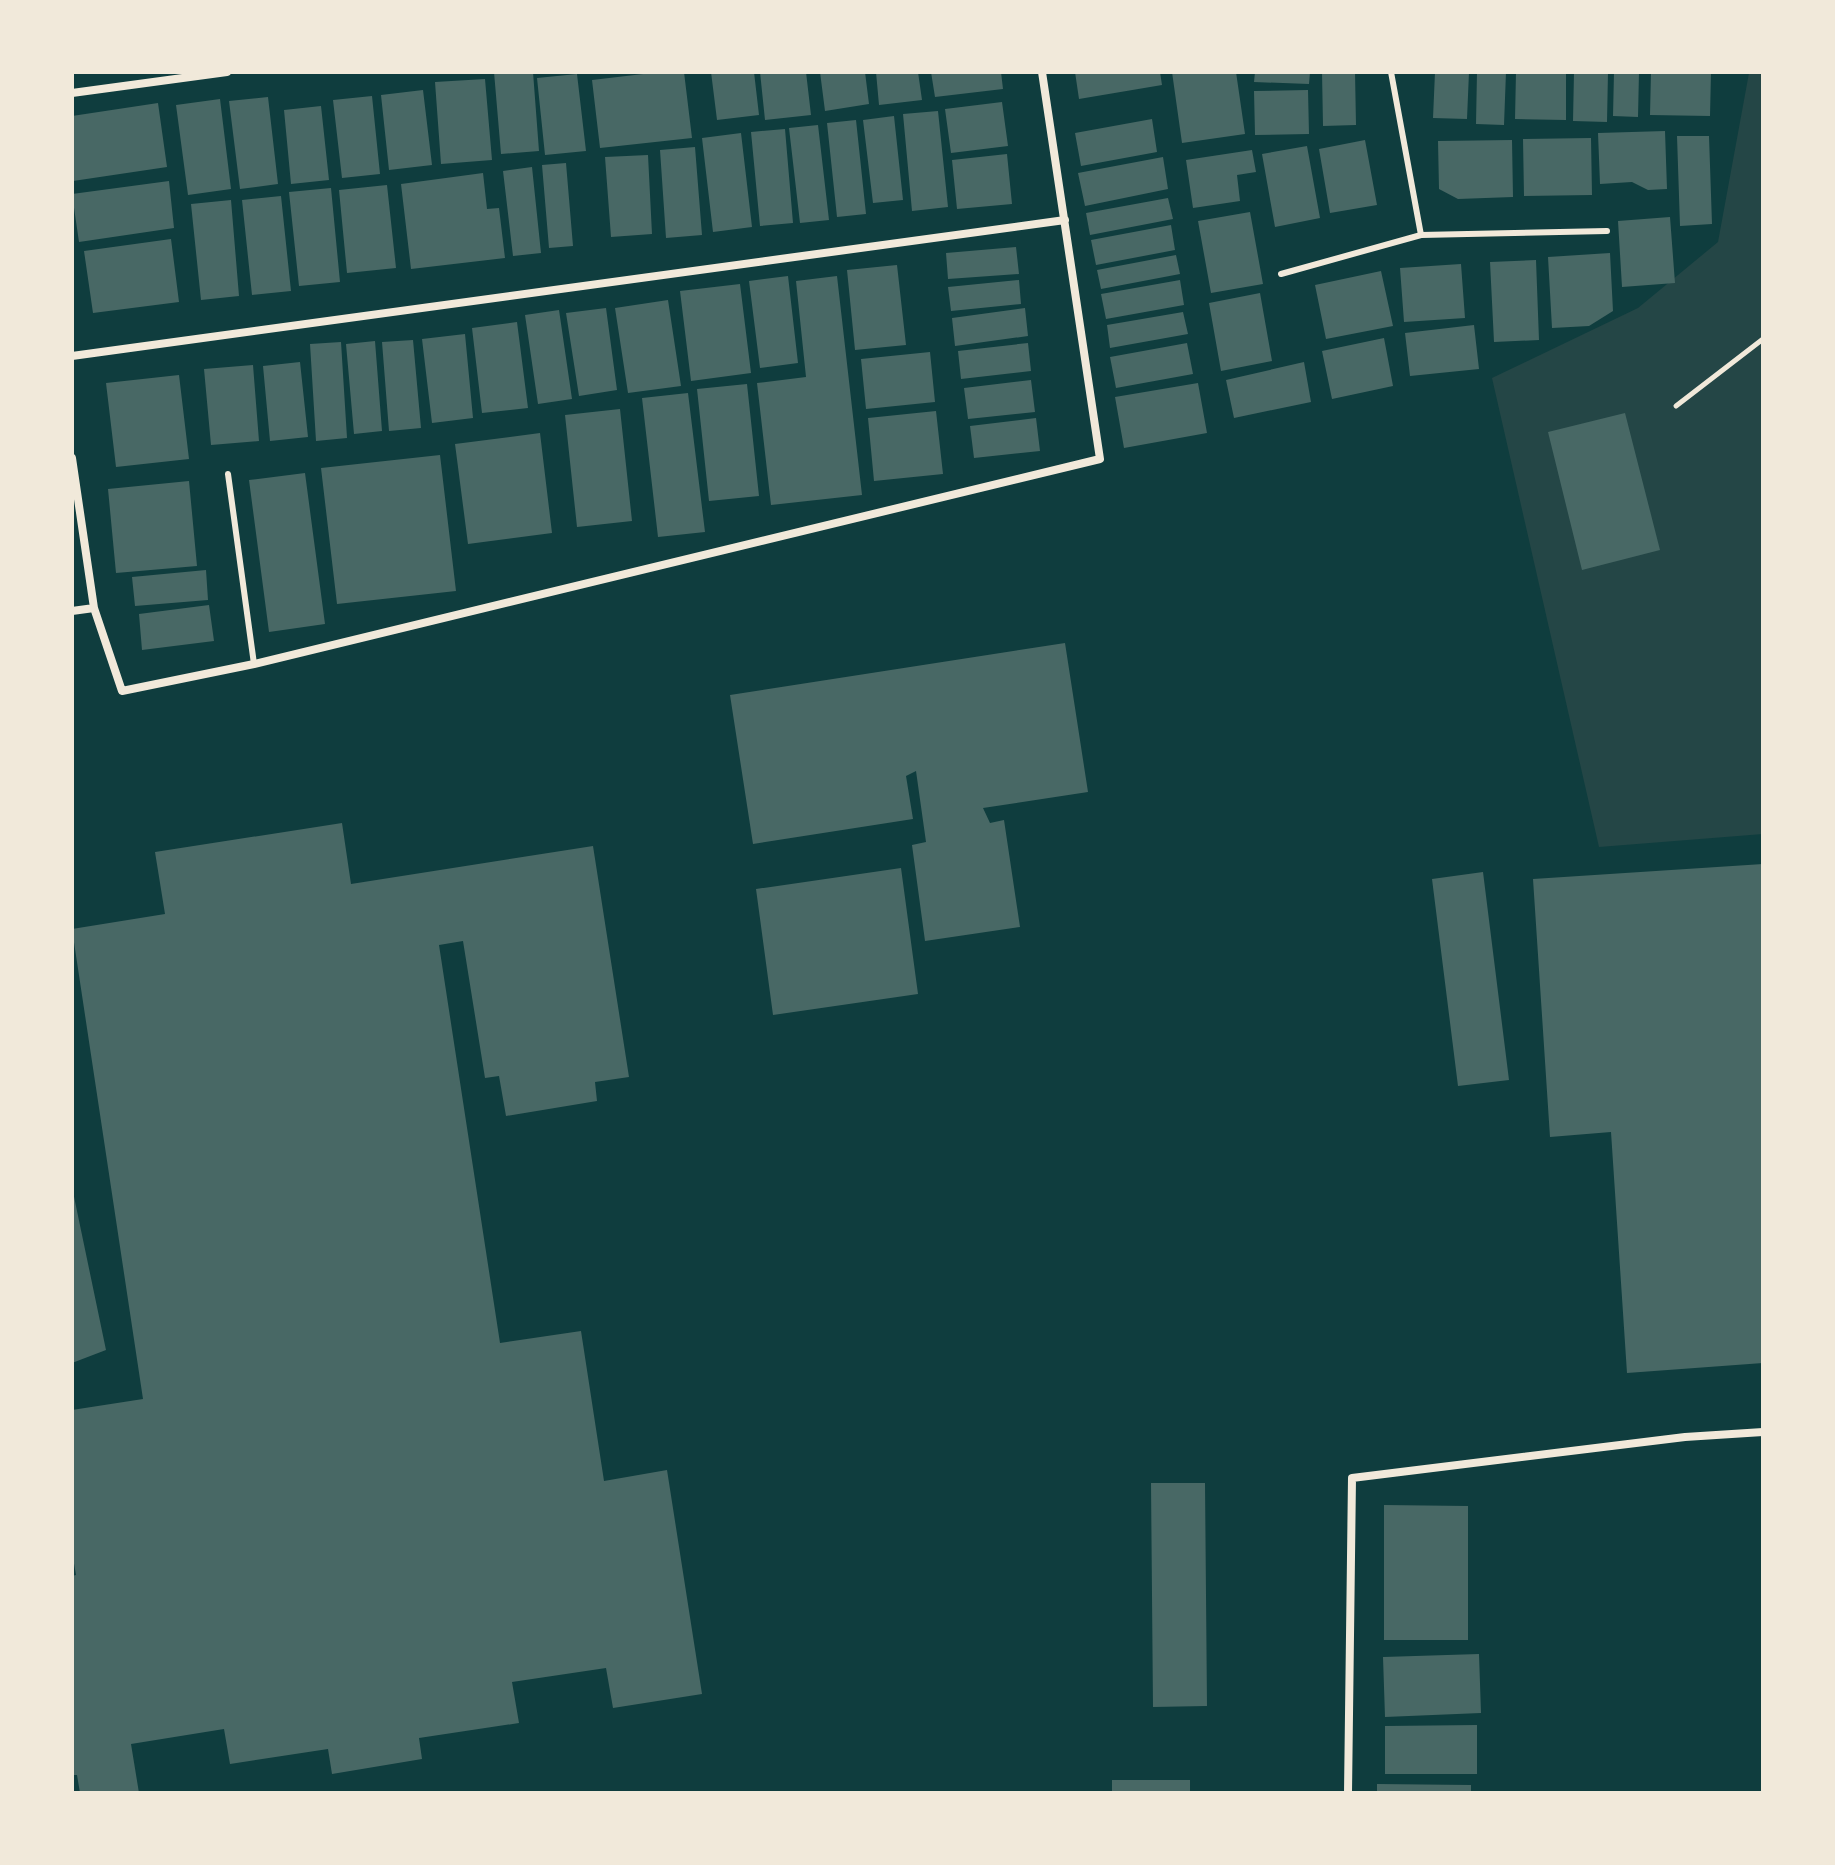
<svg xmlns="http://www.w3.org/2000/svg" width="1835" height="1865" font-family="Inter,sans-serif">
<style>
.green{fill:#244646}
.building{fill:#486865}
.lines{fill:none;stroke-linecap:round;stroke-linejoin:round}
.path{stroke:#f1e9da;stroke-width:5}
.service{stroke:#f1e9da;stroke-width:6}
.minor{stroke:#f1e9da;stroke-width:8}
</style>
<rect width="100%" height="100%" fill="#0f3d3e"/>
<path class="green" d="M 1749,73 L 1763,74 L 1763,834 L 1599,847 L 1492,378 L 1638,308 L 1718,242 Z"/>
<path class="building" d="M 494,72 L 533,72 L 539,151 L 501,154 Z
M 660,72 L 684,72 L 692,138 L 600,148 L 592,80 Z
M 711,72 L 754,72 L 759,115 L 717,120 Z
M 760,72 L 806,72 L 811,115 L 765,120 Z
M 820,72 L 865,72 L 869,104 L 825,111 Z
M 876,72 L 918,72 L 922,100 L 879,105 Z
M 931,72 L 1001,72 L 1003,89 L 935,97 Z
M 1075,72 L 1160,72 L 1162,85 L 1079,99 Z
M 1172,72 L 1236,72 L 1245,134 L 1182,143 Z
M 1255,72 L 1310,72 L 1309,84 L 1254,82 Z
M 1322,72 L 1355,72 L 1356,125 L 1323,126 Z
M 1435,72 L 1469,72 L 1467,119 L 1433,118 Z
M 1477,72 L 1506,72 L 1504,125 L 1476,124 Z
M 1516,72 L 1566,72 L 1566,120 L 1515,119 Z
M 1574,72 L 1608,72 L 1607,122 L 1573,121 Z
M 1614,72 L 1639,72 L 1638,117 L 1613,116 Z
M 1651,72 L 1711,72 L 1710,116 L 1650,115 Z
M 577,74 L 586,151 L 545,155 L 537,78 Z
M 485,79 L 492,160 L 441,164 L 435,82 Z
M 423,90 L 432,165 L 389,170 L 381,95 Z
M 1308,90 L 1309,134 L 1255,135 L 1254,91 Z
M 372,96 L 380,174 L 342,178 L 333,100 Z
M 268,97 L 278,184 L 240,189 L 229,101 Z
M 220,99 L 231,189 L 188,195 L 176,105 Z
M 1002,102 L 1008,146 L 951,153 L 945,109 Z
M 158,103 L 167,167 L 73,181 L 72,116 Z
M 321,106 L 329,180 L 291,184 L 284,110 Z
M 938,111 L 948,207 L 912,211 L 903,114 Z
M 894,116 L 903,200 L 873,203 L 863,120 Z
M 1152,119 L 1157,152 L 1081,166 L 1075,133 Z
M 856,120 L 866,214 L 837,217 L 827,123 Z
M 818,125 L 829,220 L 800,223 L 789,128 Z
M 785,129 L 793,223 L 760,226 L 751,132 Z
M 1665,131 L 1667,189 L 1648,190 L 1632,182 L 1600,184 L 1598,133 Z
M 741,133 L 752,227 L 713,232 L 702,138 Z
M 1677,136 L 1709,136 L 1712,224 L 1680,226 Z
M 1591,138 L 1592,195 L 1524,196 L 1523,139 Z
M 1365,140 L 1377,205 L 1330,213 L 1319,149 Z
M 1512,140 L 1513,197 L 1458,199 L 1439,189 L 1438,141 Z
M 1307,146 L 1320,218 L 1275,227 L 1262,154 Z
M 695,147 L 702,235 L 666,238 L 660,150 Z
M 1252,150 L 1256,172 L 1237,175 L 1240,201 L 1193,208 L 1186,160 Z
M 1007,154 L 1012,204 L 957,209 L 952,160 Z
M 648,155 L 652,234 L 611,237 L 605,157 Z
M 1163,157 L 1168,189 L 1085,206 L 1078,173 Z
M 566,163 L 573,246 L 549,248 L 542,165 Z
M 532,167 L 541,253 L 513,256 L 503,171 Z
M 483,173 L 487,209 L 499,208 L 505,258 L 411,269 L 401,184 Z
M 169,181 L 174,228 L 79,242 L 72,194 Z
M 387,185 L 396,268 L 347,273 L 339,190 Z
M 331,188 L 340,282 L 299,286 L 289,192 Z
M 281,196 L 291,291 L 252,295 L 242,200 Z
M 1168,198 L 1173,219 L 1090,235 L 1086,213 Z
M 231,200 L 239,296 L 201,300 L 191,204 Z
M 1250,212 L 1263,284 L 1211,293 L 1198,221 Z
M 1670,217 L 1675,283 L 1622,287 L 1618,221 Z
M 1171,225 L 1175,250 L 1096,265 L 1091,240 Z
M 171,239 L 179,302 L 93,313 L 84,251 Z
M 1016,247 L 1019,274 L 948,279 L 946,253 Z
M 1610,253 L 1613,311 L 1589,326 L 1552,328 L 1548,257 Z
M 1176,255 L 1180,274 L 1101,289 L 1097,270 Z
M 1536,260 L 1539,340 L 1494,342 L 1490,262 Z
M 1461,264 L 1465,318 L 1404,322 L 1400,268 Z
M 897,265 L 906,345 L 855,350 L 847,270 Z
M 1381,271 L 1393,326 L 1326,339 L 1315,285 Z
M 788,276 L 798,363 L 760,368 L 749,281 Z
M 837,276 L 862,495 L 771,505 L 757,383 L 806,377 L 796,281 Z
M 1019,280 L 1021,304 L 951,311 L 948,287 Z
M 1180,280 L 1184,305 L 1106,319 L 1101,294 Z
M 740,284 L 751,373 L 691,381 L 680,291 Z
M 1260,293 L 1272,361 L 1221,371 L 1209,303 Z
M 668,300 L 681,386 L 628,393 L 615,308 Z
M 606,308 L 617,390 L 579,396 L 566,313 Z
M 1025,308 L 1028,336 L 955,346 L 952,318 Z
M 559,310 L 572,399 L 538,404 L 525,315 Z
M 1183,312 L 1188,334 L 1110,348 L 1107,325 Z
M 517,322 L 528,408 L 482,413 L 472,328 Z
M 1474,325 L 1479,369 L 1410,376 L 1405,333 Z
M 465,334 L 473,418 L 432,423 L 422,339 Z
M 1384,338 L 1393,386 L 1332,399 L 1322,351 Z
M 413,340 L 421,428 L 389,431 L 382,342 Z
M 375,341 L 382,431 L 354,434 L 346,344 Z
M 341,342 L 347,438 L 316,441 L 310,344 Z
M 1028,343 L 1031,371 L 961,379 L 958,351 Z
M 1187,343 L 1193,374 L 1116,388 L 1110,357 Z
M 930,352 L 935,402 L 866,409 L 861,359 Z
M 300,362 L 308,437 L 270,441 L 263,366 Z
M 1304,362 L 1311,402 L 1234,418 L 1226,380 Z
M 253,365 L 259,441 L 211,445 L 204,369 Z
M 179,375 L 189,459 L 116,467 L 106,383 Z
M 1031,380 L 1035,412 L 968,419 L 964,388 Z
M 1198,383 L 1207,433 L 1124,448 L 1115,397 Z
M 747,384 L 759,496 L 709,501 L 697,389 Z
M 688,393 L 705,532 L 658,537 L 642,398 Z
M 620,409 L 632,521 L 577,527 L 565,415 Z
M 936,411 L 943,474 L 874,481 L 868,418 Z
M 1625,413 L 1660,550 L 1582,570 L 1548,432 Z
M 1036,418 L 1040,451 L 974,458 L 970,426 Z
M 540,433 L 552,533 L 468,544 L 455,444 Z
M 440,455 L 456,591 L 337,604 L 321,468 Z
M 305,473 L 325,624 L 269,632 L 249,480 Z
M 189,481 L 197,566 L 116,573 L 108,489 Z
M 206,570 L 208,600 L 135,606 L 132,577 Z
M 209,605 L 214,641 L 142,650 L 139,614 Z
M 1065,643 L 1088,792 L 983,808 L 990,823 L 1004,820 L 1020,927 L 925,941 L 912,845 L 926,842 L 916,771 L 906,776 L 913,819 L 753,844 L 730,695 Z
M 342,823 L 351,884 L 593,846 L 629,1077 L 595,1082 L 597,1101 L 506,1116 L 499,1076 L 485,1078 L 463,941 L 439,945 L 500,1343 L 581,1331 L 604,1481 L 667,1470 L 702,1694 L 613,1708 L 606,1668 L 512,1682 L 519,1723 L 419,1738 L 422,1759 L 332,1774 L 328,1749 L 230,1764 L 224,1729 L 131,1744 L 139,1793 L 80,1793 L 77,1775 L 72,1775 L 72,1576 L 76,1575 L 72,1552 L 72,1410 L 143,1399 L 72,929 L 165,914 L 155,852 Z
M 1763,864 L 1763,1363 L 1627,1373 L 1611,1132 L 1550,1137 L 1533,879 Z
M 901,868 L 918,994 L 773,1015 L 756,889 Z
M 1483,872 L 1509,1080 L 1458,1086 L 1432,879 Z
M 72,1187 L 106,1350 L 72,1363 Z
M 1151,1483 L 1205,1483 L 1207,1706 L 1153,1707 Z
M 1384,1505 L 1468,1506 L 1468,1640 L 1384,1640 Z
M 1479,1654 L 1481,1713 L 1385,1717 L 1383,1657 Z
M 1477,1725 L 1477,1774 L 1385,1774 L 1385,1726 Z
M 1112,1780 L 1190,1780 L 1190,1793 L 1112,1793 Z
M 1377,1784 L 1471,1785 L 1471,1793 L 1377,1793 Z"/>
<g class="lines">
<path class="path" d="M 1676,406 L 1763,339"/>
<path class="service" d="M 1391,72 L 1421,235
M 1281,274 L 1421,235 L 1607,231
M 228,474 L 254,664"/>
<path class="minor" d="M 72,93 L 227,72
M 72,356 L 1065,220
M 72,458 L 94,608 L 122,691 L 254,664 L 1100,459 L 1042,72
M 72,611 L 94,608
M 1348,1793 L 1352,1478 L 1685,1437 L 1763,1432"/>
</g>
<rect width="1835" height="1865" fill="none" stroke="#f1e9da" stroke-width="148"/>
</svg>
